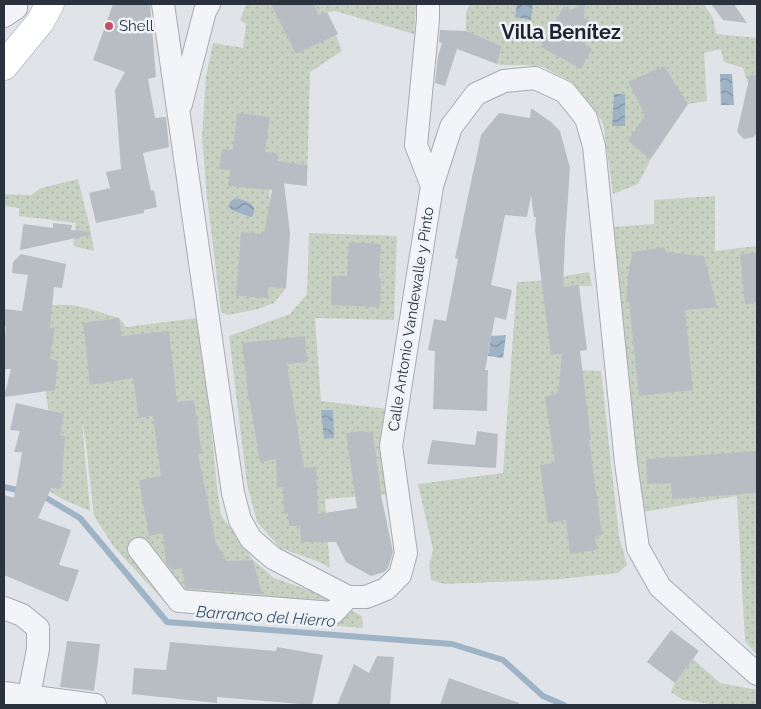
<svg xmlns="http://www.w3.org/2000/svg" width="761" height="709" font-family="Raleway,sans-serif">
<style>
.park{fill:url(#park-dots)}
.water{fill:url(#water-waves)}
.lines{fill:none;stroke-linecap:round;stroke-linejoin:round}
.stream{stroke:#9eb3c5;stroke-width:6}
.building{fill:#b8bdc4}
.minor-casing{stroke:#a6abb2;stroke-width:24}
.major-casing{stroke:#a1a9b3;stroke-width:29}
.minor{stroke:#f3f4f7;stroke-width:22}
.major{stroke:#fff;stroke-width:28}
.poi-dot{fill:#c34f66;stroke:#f0f3f6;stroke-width:2}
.labels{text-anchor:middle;stroke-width:5;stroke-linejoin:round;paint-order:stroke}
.poi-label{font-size:15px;fill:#2a323e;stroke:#f0f3f6;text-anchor:start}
.street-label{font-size:15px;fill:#2a323e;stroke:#f0f3f6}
.water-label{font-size:16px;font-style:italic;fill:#38536f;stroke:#f0f3f6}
.district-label{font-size:20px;font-weight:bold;fill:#1c242f;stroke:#f0f3f6}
</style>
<defs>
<pattern id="park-dots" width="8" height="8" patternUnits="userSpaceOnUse" patternTransform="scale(1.25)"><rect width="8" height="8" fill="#c7d1c2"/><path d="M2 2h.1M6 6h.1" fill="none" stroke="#abb4a8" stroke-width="1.8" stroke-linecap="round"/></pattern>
<pattern id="water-waves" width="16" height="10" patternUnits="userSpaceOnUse" patternTransform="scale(1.25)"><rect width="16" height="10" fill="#9eb3c5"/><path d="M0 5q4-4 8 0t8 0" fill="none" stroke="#8192a1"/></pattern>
</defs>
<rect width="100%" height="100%" fill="#e0e4e8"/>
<path class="park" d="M 246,4 L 416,4 L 416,8 L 414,34 L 335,11 L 327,12 L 342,51 L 310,72 L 307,186 L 269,182 L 270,203 L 287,206 L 286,288 L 274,303 L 258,309 L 228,315 L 221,312 L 207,197 L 202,136 L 206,76 L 213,43 L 243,48 L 246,24 L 240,20 Z
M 470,4 L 704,4 L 713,18 L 716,34 L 757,38 L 757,83 L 748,84 L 743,68 L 724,62 L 721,49 L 704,53 L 707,101 L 688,104 L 651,159 L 638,184 L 613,194 L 603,123 L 586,99 L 572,82 L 543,67 L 527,65 L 501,65 L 497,64 L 502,46 L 466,31 L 466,13 Z
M 78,179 L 90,228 L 94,251 L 73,246 L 76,223 L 19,216 L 19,208 L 4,206 L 4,194 L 31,195 L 41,188 Z
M 715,196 L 715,251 L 757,246 L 757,655 L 745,641 L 737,496 L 643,512 L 612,227 L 654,224 L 654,200 Z
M 309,233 L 397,236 L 394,320 L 315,318 L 321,401 L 388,409 L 392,494 L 325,499 L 330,568 L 322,563 L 280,548 L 257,522 L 247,484 L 229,336 L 290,314 L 307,294 Z
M 589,272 L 592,286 L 567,286 L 577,370 L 601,371 L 619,536 L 627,565 L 618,573 L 550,580 L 444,584 L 431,580 L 429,565 L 433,550 L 418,484 L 503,473 L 517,282 L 536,281 Z
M 52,305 L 71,305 L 90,309 L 119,318 L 126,327 L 197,318 L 211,425 L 217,487 L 221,515 L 253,560 L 274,578 L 317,593 L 362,616 L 363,628 L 272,621 L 171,609 L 114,547 L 94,516 L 86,444 L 82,423 L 90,511 L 62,499 L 43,487 L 61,488 L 43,376 Z
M 693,659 L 720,683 L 757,690 L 757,705 L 717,705 L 683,700 L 671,692 L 675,683 Z"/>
<path class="water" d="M 517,4 L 533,4 L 531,20 L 515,17 Z
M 720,74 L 732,74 L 734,105 L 721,105 Z
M 614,94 L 625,94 L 625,126 L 612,126 Z
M 235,198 C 245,200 260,204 252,217 C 249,217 235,211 231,210 L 229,206 L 230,202 Z
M 506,335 L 503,358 L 488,356 L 491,336 Z
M 321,410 L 333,410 L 334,438 L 324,439 Z"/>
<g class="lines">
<path class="stream" d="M 4,487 L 22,491
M 39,495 L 43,496 L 80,518 L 167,622 L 452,644 L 503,660 L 543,696 L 564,705"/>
</g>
<path class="building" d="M 113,4 L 150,4 L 156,77 L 148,79 L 155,118 L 166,117 L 169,147 L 143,153 L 151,191 L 154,190 L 157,207 L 144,210 L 144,213 L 96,223 L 89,193 L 110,188 L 106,172 L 121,169 L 115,90 L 125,72 L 93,60 Z
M 271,4 L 314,4 L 318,15 L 327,12 L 338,34 L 296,54 Z
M 582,4 L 585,4 L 584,18 L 596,24 L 585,45 L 592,49 L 581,69 L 541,47 L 564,6 L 571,10 Z
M 711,4 L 734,4 L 747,23 L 723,20 Z
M 440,30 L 466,31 L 502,46 L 497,64 L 457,49 L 445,86 L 435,83 L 438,56 L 442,43 L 439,42 Z
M 664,66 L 688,104 L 650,159 L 628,141 L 645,115 L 628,82 Z
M 750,75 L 757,76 L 757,132 L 754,137 L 744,139 L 737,132 Z
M 531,108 L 551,122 L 560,131 L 570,168 L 565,240 L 563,287 L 579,285 L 587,350 L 580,351 L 591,440 L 589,440 L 602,535 L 595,536 L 597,550 L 570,554 L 566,520 L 548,523 L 540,465 L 555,463 L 545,397 L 558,393 L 562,354 L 551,355 L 535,230 L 536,217 L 534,217 L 531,195 L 527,217 L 505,215 L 491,285 L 512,290 L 506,320 L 495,317 L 485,370 L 488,370 L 487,411 L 433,409 L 435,351 L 428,350 L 434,319 L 446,321 L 458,259 L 455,258 L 481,135 L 499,113 L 530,118 Z
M 237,113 L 270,117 L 265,152 L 278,154 L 277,161 L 307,165 L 307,186 L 284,183 L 290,233 L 286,288 L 268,287 L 268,298 L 236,296 L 241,232 L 264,234 L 272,190 L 228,186 L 230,170 L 219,169 L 222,149 L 233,150 Z
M 53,223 L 72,225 L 71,230 L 90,232 L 90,235 L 20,250 L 23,226 L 24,224 L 53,228 Z
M 349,242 L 381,244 L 379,278 L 381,278 L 380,307 L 331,305 L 332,276 L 347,276 Z
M 664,247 L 666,252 L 704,256 L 717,307 L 685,310 L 693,390 L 639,396 L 629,302 L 626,302 L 629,268 L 633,252 Z
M 757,253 L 757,303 L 745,304 L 740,254 Z
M 21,254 L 66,264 L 62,288 L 54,287 L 50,328 L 55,327 L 50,359 L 58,361 L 55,390 L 4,397 L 11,369 L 4,369 L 4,347 L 6,327 L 4,326 L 4,309 L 22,311 L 28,275 L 12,273 L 13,262 Z
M 119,318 L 122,336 L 169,331 L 177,402 L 194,400 L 202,454 L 198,454 L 216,543 L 227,561 L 253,560 L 262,594 L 186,588 L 185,587 L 182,568 L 172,570 L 166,563 L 163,533 L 149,536 L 139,480 L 161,476 L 153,416 L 139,418 L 133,378 L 90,385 L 83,323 Z
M 305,336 L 307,362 L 287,364 L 304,468 L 316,467 L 318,514 L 357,508 L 346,433 L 362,431 L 373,433 L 381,495 L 393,552 L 388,568 L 384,572 L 371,576 L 346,562 L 336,542 L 301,542 L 300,526 L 289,526 L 288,514 L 284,514 L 283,487 L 277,488 L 276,459 L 260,462 L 250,402 L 249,402 L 248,393 L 242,343 Z
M 16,403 L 64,414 L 60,436 L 65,436 L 61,489 L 51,488 L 38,518 L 71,530 L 59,565 L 79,570 L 68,602 L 4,575 L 4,495 L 14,498 L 22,452 L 14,452 L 20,431 L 10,430 Z
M 477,431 L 498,434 L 496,468 L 427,464 L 432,440 L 475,445 Z
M 757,451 L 757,493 L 672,499 L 671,483 L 647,484 L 646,459 Z
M 671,630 L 699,651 L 675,683 L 647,662 Z
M 67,641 L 100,644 L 94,691 L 60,687 Z
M 170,642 L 276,651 L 277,647 L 323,655 L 312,705 L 217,697 L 217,703 L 132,694 L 134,668 L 166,670 Z
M 377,656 L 394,657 L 390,705 L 337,705 L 354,664 L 369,673 Z
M 449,678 L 519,703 L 519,705 L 440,705 Z"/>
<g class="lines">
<defs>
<path id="minor" d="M 163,4 L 233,493 L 240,520 L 251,539 L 273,558 L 348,597 L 366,597 L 386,589 L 400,575 L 406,553 L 391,446 L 432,186 L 451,127 L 476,94 L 504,81 L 535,78 L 565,92 L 586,118 L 594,146 L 626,463 L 638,548 L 660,587 L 757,674
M 428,4 L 428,19 L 416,145 L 432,186
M 4,16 L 16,8 L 15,4
M 181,104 L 205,11 L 209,4
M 139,549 L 179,601 L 333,613 L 348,597
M 4,608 L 22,615 L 38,628 L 38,649 L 29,695
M 4,693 L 95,705"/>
<path id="major" d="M 4,66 L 40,22 L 50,4"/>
</defs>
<use href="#minor" class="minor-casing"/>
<use href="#major" class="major-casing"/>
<use href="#minor" class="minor"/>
<use href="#major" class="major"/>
</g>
<circle class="poi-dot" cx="109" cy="26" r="5"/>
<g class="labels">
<g class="poi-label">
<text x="119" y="31">Shell</text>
</g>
<g class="street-label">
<text transform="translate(411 319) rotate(-81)" y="5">Calle Antonio Vandewalle y Pinto</text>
</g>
<g class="water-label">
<text transform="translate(266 616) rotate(4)" y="6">Barranco del Hierro</text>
</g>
<g class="district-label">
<text x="561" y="39">Villa Benítez</text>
</g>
</g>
<rect width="761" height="709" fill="none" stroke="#2a323e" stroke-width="10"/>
</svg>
